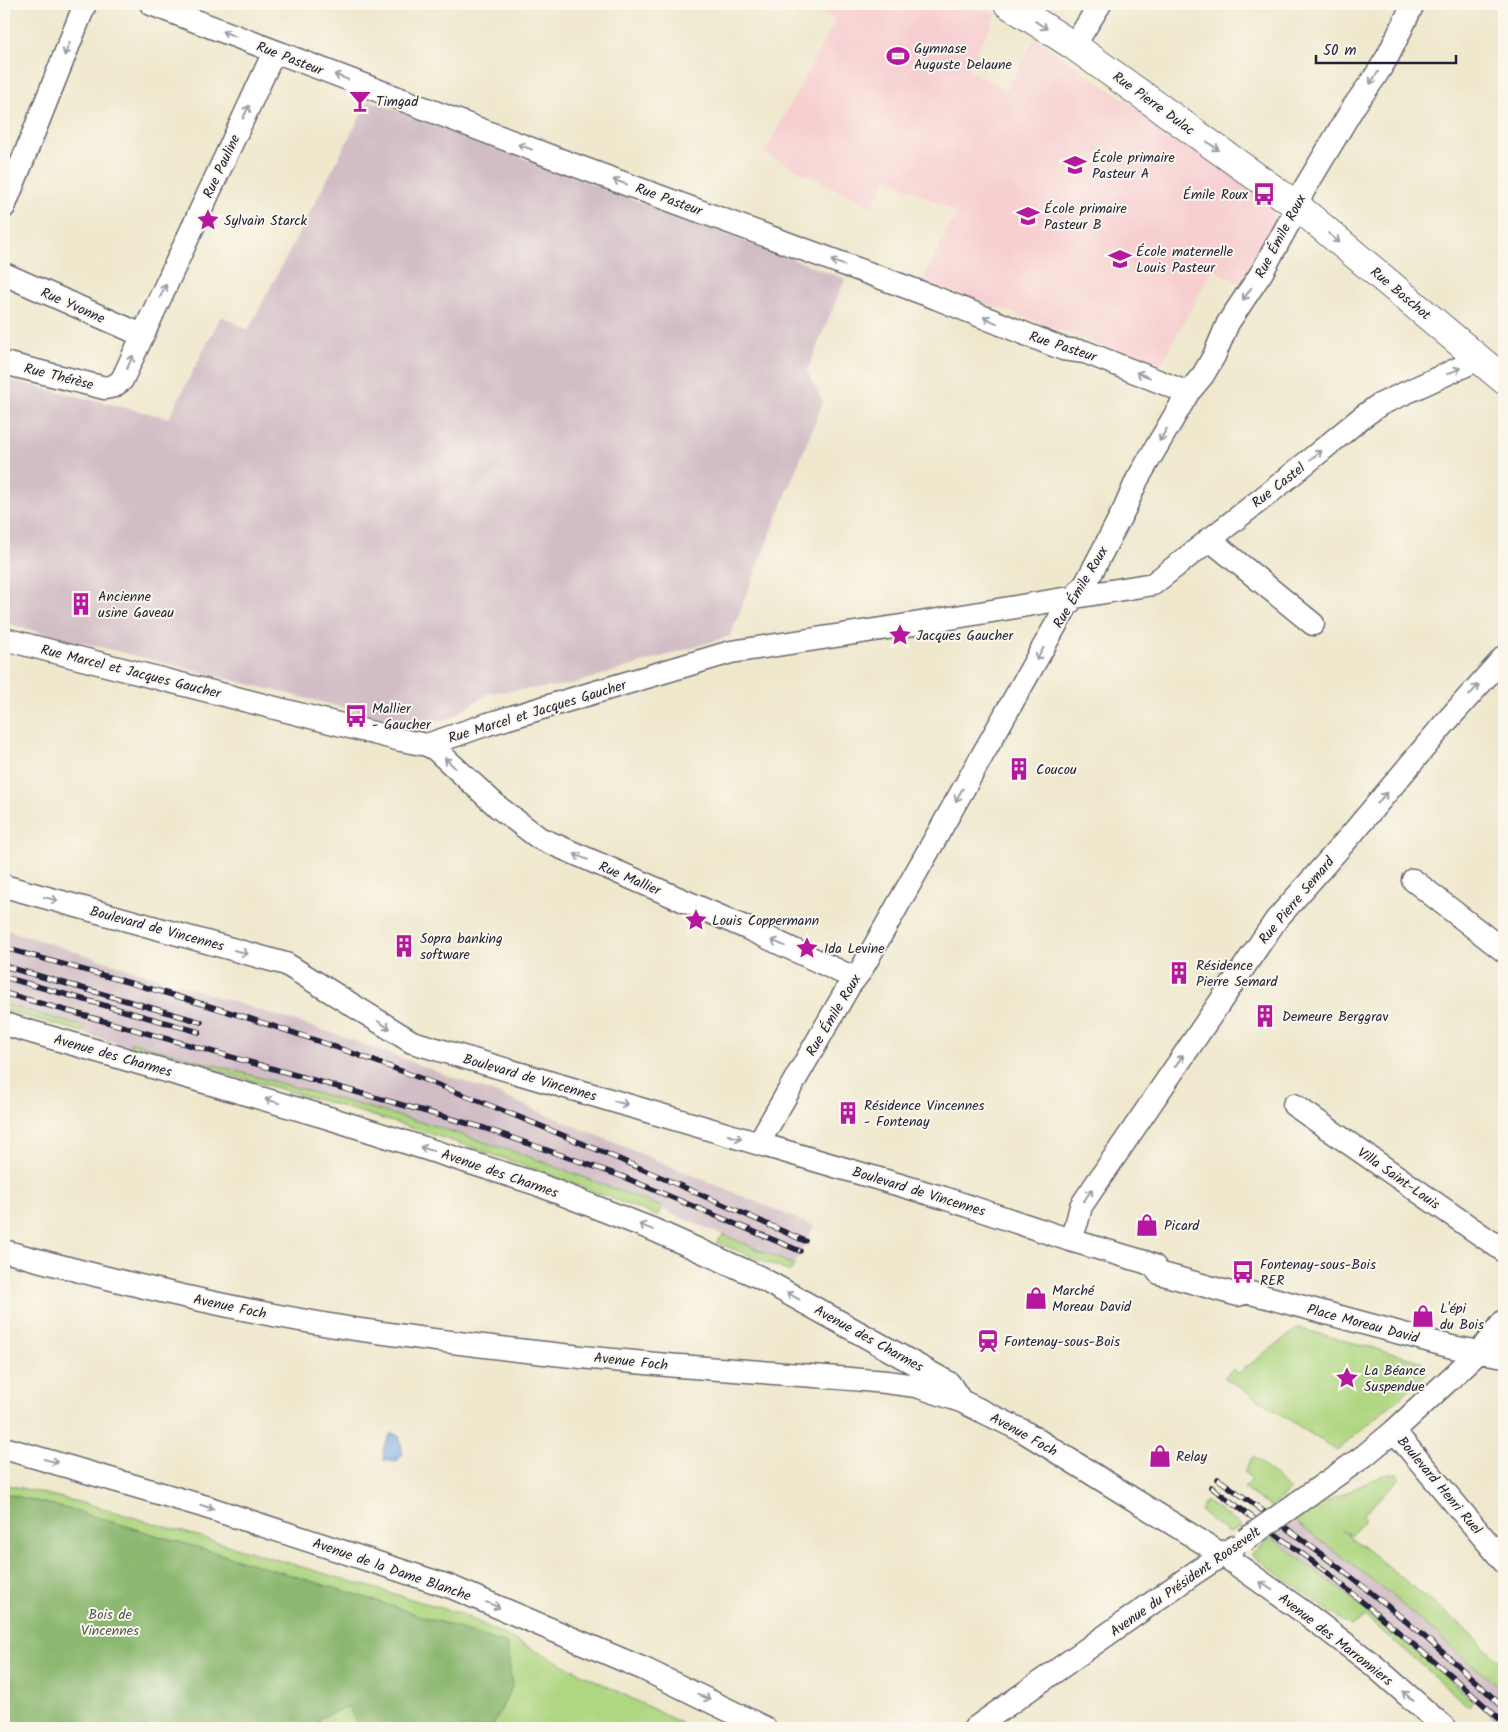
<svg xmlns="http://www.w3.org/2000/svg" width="1508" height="1732" font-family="Kalam,sans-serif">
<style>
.built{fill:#f7cfd1}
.industrial{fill:#d2bdc6}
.green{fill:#afd681;stroke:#687c5e}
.forest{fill:#8bb76f;stroke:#566c55}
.water{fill:#75a4de;stroke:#4c638c}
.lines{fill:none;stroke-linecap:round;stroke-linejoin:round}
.minor-casing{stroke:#6a676e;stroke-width:25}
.major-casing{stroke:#6a676e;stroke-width:30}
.minor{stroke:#fff;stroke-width:22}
.major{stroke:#fff;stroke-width:28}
.rail-casing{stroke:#22223b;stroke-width:5.5}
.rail{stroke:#fbf7ec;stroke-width:4;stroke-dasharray:11;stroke-linecap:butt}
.minor-bridge-casing{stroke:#6a676e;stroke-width:25;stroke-linecap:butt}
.minor-bridge{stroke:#fff;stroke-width:22}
.oneway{stroke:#9c9ca7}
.labels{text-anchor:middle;stroke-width:4;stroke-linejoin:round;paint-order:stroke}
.poi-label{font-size:14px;fill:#22223b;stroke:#fbf7ec;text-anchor:start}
.street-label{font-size:14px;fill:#22223b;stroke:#fbf7ec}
.park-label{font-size:14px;fill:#4c5850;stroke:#fbf7ec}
</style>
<rect width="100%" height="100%" fill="#fbf7ec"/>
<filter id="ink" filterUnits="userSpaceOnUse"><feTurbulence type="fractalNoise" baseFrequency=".02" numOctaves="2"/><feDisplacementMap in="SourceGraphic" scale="10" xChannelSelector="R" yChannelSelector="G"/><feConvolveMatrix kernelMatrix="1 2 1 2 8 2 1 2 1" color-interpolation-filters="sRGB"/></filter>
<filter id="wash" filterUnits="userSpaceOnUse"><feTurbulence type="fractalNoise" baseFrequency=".0096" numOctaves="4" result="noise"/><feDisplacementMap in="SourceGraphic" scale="20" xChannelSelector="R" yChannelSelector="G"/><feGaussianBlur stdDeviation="1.12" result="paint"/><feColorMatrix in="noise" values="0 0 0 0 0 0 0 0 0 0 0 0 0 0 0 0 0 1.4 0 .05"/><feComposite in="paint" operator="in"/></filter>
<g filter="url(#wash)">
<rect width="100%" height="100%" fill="#efe8cd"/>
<path class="built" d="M 826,4 L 974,4 L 996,15 L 967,70 L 1007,90 L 1035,38 L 1272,202 L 1276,219 L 1239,283 L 1213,269 L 1159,368 L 1023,316 L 922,281 L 957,213 L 888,178 L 872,207 L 764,153 L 835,21 L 821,13 Z"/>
<path class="industrial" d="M 369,100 L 845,279 L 807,371 L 823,402 L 730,636 L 569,685 L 489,693 L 449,719 L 409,724 L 4,623 L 4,379 L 169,418 L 221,316 L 248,330 Z
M 4,929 L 341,1036 L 500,1095 L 814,1226 L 794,1265 L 673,1214 L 661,1207 L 527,1156 L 435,1126 L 132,1042 L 130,1047 L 89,1035 L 83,1032 L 84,1027 L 4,1004 Z
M 1295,1521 L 1385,1590 L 1504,1692 L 1504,1726 L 1398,1635 L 1272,1537 Z"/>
<path class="green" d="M 4,1004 L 85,1027 L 83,1032 L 4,1010 Z
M 131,1042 L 435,1126 L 527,1156 L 662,1207 L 657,1216 C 587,1189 516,1161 443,1138 C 340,1104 234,1076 130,1047 Z
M 724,1235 L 794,1265 L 790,1272 L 716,1242 Z
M 1298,1328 L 1421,1361 L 1427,1373 L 1425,1376 L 1337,1451 L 1224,1377 L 1233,1369 L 1237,1374 Z
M 1253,1456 L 1290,1490 L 1271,1507 L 1244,1489 L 1251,1479 L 1244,1472 Z
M 1397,1473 L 1401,1477 L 1362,1515 L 1366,1519 L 1351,1535 L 1341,1529 L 1462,1626 L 1504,1665 L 1504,1692 L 1385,1590 L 1295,1521 L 1313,1508 L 1386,1474 Z
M 4,1484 L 95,1506 L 462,1614 L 691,1728 L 4,1728 Z
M 1206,1501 L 1242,1526 L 1228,1533 L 1200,1511 Z
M 1272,1537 L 1398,1635 L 1473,1700 L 1469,1707 L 1366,1617 L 1351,1627 L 1251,1554 Z"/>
<path class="forest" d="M 4,1493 L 72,1510 L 358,1595 L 507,1644 L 512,1687 L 492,1728 L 358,1728 L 349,1707 L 319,1718 L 319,1728 L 4,1728 Z"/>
<path class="water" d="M 391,1433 L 399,1435 L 403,1454 L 396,1462 L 384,1460 L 383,1449 Z"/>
</g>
<g filter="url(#ink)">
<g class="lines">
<defs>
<path id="minor" d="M 151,4 L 555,158 L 936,298 L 1063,349 L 1085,352 L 1188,393
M 1074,46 L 1100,4
M 4,207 L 85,4
M 4,274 L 142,335
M 4,363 L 105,388 L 114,386 L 122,380 L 274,52
M 1209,539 L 1313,624
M 4,639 L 401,740 L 427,745 L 488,724 L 731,652 L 914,624 L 1153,584 L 1278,486 L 1361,418 L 1379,405 L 1479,359
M 427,745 L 435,749 L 498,807 L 539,838 L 749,929 L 854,978
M 1413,880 L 1504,951
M 4,886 L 286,964 L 412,1042 L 944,1198 L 1070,1240 L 1145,1262 L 1154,1266 L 1159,1273 L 1238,1295 L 1246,1292 L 1263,1296 L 1452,1347 L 1504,1356
M 4,1024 L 329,1118 L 534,1183 L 654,1230 L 759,1277 L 949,1383 L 959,1398
M 1294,1105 L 1504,1251
M 760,1144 L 765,1132 L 849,986 L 860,972 L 1066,607 L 1086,583 L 1125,508 L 1137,480 L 1188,393 L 1203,375 L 1214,356 L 1228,323 L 1262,272 L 1291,219 L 1302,193 L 1354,106 L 1375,77 L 1388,56 L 1413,4
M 1070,1240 L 1077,1222 L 1081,1206 L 1276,920 L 1351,835 L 1445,723 L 1504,657
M 4,1251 C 119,1282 236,1311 354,1329 C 458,1344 562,1356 667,1365 C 740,1371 813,1375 886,1382 L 916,1386 L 961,1401 L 1023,1431 L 1091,1473 L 1223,1555 L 1309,1616 L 1372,1664 L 1445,1728
M 1394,1431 L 1504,1562
M 4,1448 L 203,1506 L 451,1587 L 644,1669 L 765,1728
M 1297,1503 L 1364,1456 L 1394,1431 L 1480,1351 L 1504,1321
M 975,1728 L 1193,1574 L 1234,1547"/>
<path id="major" d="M 1008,4 L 1074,46 L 1297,206 L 1504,380"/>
</defs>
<use href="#minor" class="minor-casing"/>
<use href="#major" class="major-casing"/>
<use href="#minor" class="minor"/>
<use href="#major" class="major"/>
<defs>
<path id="rail" d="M 4,948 C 117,979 231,1010 341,1049 C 499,1105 653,1173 805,1241
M 4,966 L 201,1022
M 4,977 L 199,1032
M 4,993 L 484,1128 L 621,1176 L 800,1251
M 1218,1479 C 1318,1549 1416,1624 1504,1708
M 1211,1487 L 1324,1570 L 1449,1674 L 1504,1723"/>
</defs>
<use href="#rail" class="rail-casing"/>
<use href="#rail" class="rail"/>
<defs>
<path id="minor-bridge" d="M 1245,1540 L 1297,1503"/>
</defs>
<use href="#minor-bridge" class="minor-bridge-casing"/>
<use href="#minor-bridge" class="minor-bridge"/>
</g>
<defs><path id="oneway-shaft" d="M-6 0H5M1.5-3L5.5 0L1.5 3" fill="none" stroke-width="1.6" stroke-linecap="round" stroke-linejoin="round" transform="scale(1.25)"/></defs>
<g class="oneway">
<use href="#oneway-shaft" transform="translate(1041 25) rotate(33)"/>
<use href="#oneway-shaft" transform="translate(229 34) rotate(-159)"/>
<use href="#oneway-shaft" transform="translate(67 49) rotate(112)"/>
<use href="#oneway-shaft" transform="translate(341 77) rotate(-159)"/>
<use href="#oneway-shaft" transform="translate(1374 78) rotate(124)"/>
<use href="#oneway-shaft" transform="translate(246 112) rotate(-65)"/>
<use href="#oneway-shaft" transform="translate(1213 146) rotate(36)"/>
<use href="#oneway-shaft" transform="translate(525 147) rotate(-159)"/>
<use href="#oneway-shaft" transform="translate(620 182) rotate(-161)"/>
<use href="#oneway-shaft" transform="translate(1334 238) rotate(40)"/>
<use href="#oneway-shaft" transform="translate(838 263) rotate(-159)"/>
<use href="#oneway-shaft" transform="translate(163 291) rotate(-65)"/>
<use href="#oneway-shaft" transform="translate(1247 294) rotate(125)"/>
<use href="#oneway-shaft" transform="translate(990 320) rotate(-155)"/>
<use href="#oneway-shaft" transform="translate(130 362) rotate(-66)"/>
<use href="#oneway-shaft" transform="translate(1454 371) rotate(-24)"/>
<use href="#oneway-shaft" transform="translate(1143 375) rotate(-159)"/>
<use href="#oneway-shaft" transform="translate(1163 435) rotate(120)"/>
<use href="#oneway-shaft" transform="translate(1316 455) rotate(-39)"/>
<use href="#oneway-shaft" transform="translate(1040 654) rotate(120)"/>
<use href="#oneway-shaft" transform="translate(1474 690) rotate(-48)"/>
<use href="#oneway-shaft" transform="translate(450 763) rotate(-137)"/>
<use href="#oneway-shaft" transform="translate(959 795) rotate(119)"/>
<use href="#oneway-shaft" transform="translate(1382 798) rotate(-50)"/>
<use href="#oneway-shaft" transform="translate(581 857) rotate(-157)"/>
<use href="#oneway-shaft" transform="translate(51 899) rotate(15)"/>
<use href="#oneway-shaft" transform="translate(778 943) rotate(-155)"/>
<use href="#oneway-shaft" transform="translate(241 952) rotate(15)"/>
<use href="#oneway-shaft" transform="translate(384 1025) rotate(32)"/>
<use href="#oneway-shaft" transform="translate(1179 1061) rotate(-55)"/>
<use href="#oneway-shaft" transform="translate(272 1101) rotate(-163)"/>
<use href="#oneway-shaft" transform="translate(621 1103) rotate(16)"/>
<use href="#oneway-shaft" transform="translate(735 1137) rotate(16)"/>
<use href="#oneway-shaft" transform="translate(427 1149) rotate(-163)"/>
<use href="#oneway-shaft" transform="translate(1088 1195) rotate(-56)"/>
<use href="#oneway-shaft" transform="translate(646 1227) rotate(-158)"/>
<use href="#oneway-shaft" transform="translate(793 1296) rotate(-151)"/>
<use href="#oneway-shaft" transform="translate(51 1461) rotate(15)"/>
<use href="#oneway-shaft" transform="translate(207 1507) rotate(17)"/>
<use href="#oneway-shaft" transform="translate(1266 1586) rotate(-146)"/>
<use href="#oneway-shaft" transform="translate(493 1605) rotate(23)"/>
<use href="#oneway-shaft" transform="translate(1408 1696) rotate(-139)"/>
<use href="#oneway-shaft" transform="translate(704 1697) rotate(26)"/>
</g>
</g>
<defs>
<symbol id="stadium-bare" viewBox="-9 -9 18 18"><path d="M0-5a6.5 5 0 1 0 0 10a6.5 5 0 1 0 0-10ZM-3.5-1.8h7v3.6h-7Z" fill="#b5179e" stroke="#fbf7ec" stroke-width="2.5" paint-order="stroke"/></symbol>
<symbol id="bar-bare" viewBox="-9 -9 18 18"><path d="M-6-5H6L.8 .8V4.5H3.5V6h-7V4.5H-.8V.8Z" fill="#b5179e" stroke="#fbf7ec" stroke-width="2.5" paint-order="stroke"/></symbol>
<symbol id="school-bare" viewBox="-9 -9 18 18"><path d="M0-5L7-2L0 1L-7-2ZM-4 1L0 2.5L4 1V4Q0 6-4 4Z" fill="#b5179e" stroke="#fbf7ec" stroke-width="2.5" paint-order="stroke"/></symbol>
<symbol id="bus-bare" viewBox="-9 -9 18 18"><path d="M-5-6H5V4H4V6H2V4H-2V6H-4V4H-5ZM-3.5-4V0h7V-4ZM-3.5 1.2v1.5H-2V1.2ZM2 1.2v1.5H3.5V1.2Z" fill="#b5179e" stroke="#fbf7ec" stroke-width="2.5" paint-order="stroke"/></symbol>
<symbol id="sight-bare" viewBox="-9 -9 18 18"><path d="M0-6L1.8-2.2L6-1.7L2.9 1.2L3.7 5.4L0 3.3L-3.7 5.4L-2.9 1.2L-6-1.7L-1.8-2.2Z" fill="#b5179e" stroke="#fbf7ec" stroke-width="2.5" paint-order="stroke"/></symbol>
<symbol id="building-bare" viewBox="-9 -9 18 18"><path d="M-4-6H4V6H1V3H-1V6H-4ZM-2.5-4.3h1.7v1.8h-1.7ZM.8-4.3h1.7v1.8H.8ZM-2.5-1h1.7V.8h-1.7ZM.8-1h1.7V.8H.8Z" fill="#b5179e" stroke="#fbf7ec" stroke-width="2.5" paint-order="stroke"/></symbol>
<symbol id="shop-bare" viewBox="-9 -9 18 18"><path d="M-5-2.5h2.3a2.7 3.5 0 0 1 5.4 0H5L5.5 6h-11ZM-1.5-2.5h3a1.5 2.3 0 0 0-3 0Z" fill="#b5179e" stroke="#fbf7ec" stroke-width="2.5" paint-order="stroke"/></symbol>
<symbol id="station-bare" viewBox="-9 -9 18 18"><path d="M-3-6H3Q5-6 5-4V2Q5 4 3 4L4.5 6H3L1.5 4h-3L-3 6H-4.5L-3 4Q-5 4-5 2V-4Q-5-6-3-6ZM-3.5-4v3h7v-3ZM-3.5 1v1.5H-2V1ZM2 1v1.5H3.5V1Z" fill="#b5179e" stroke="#fbf7ec" stroke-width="2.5" paint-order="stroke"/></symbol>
</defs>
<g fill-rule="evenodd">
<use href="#stadium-bare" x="882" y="40" width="32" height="32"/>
<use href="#bar-bare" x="344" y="85" width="32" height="32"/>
<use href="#school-bare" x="1059" y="149" width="32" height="32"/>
<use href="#bus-bare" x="1248" y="178" width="32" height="32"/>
<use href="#school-bare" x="1012" y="200" width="32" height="32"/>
<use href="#sight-bare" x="192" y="204" width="32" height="32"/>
<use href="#school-bare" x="1104" y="243" width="32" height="32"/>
<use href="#building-bare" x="65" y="588" width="32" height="32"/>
<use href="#sight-bare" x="884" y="619" width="32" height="32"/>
<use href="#bus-bare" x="340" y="700" width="32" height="32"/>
<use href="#building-bare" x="1003" y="753" width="32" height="32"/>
<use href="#sight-bare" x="680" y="904" width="32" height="32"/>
<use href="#building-bare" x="388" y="930" width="32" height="32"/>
<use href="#sight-bare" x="791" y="932" width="32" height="32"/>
<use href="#building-bare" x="1163" y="957" width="32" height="32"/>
<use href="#building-bare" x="1249" y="1000" width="32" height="32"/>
<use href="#building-bare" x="832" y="1097" width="32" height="32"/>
<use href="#shop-bare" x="1131" y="1209" width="32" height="32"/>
<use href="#bus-bare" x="1227" y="1256" width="32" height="32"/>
<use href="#shop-bare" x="1020" y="1282" width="32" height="32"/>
<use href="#shop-bare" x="1407" y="1300" width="32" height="32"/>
<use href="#station-bare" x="972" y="1325" width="32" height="32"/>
<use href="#sight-bare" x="1331" y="1362" width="32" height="32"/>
<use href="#shop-bare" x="1144" y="1440" width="32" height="32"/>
</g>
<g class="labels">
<g class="poi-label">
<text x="914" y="53">Gymnase<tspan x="914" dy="16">Auguste Delaune</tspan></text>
<text x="376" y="106">Timgad</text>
<text x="1092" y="162">École primaire<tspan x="1092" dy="16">Pasteur A</tspan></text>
<text x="1248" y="199" text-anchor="end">Émile Roux</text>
<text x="1044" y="213">École primaire<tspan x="1044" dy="16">Pasteur B</tspan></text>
<text x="224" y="225">Sylvain Starck</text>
<text x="1136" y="256">École maternelle<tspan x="1136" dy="16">Louis Pasteur</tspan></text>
<text x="98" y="601">Ancienne<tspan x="98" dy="16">usine Gaveau</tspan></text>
<text x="916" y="640">Jacques Gaucher</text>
<text x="372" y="713">Mallier<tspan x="372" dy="16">- Gaucher</tspan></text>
<text x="1036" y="774">Coucou</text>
<text x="712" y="925">Louis Coppermann</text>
<text x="420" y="943">Sopra banking<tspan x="420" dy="16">software</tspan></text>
<text x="824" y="953">Ida Levine</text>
<text x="1196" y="970">Résidence<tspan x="1196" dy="16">Pierre Semard</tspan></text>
<text x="1282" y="1021">Demeure Berggrav</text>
<text x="864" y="1110">Résidence Vincennes<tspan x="864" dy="16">- Fontenay</tspan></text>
<text x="1164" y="1230">Picard</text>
<text x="1260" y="1269">Fontenay-sous-Bois<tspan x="1260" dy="16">RER</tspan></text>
<text x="1052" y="1295">Marché<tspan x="1052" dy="16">Moreau David</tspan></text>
<text x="1440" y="1313">L'épi<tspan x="1440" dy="16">du Bois</tspan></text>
<text x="1004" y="1346">Fontenay-sous-Bois</text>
<text x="1364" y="1375">La Béance<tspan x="1364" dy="16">Suspendue</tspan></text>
<text x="1176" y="1461">Relay</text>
</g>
<g class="street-label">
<text transform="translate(290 58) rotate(21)" y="5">Rue Pasteur</text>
<text transform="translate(1154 103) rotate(36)" y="5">Rue Pierre Dulac</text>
<text transform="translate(221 166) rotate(-65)" y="5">Rue Pauline</text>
<text transform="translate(669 199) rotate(20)" y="5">Rue Pasteur</text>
<text transform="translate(1280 236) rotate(-62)" y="5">Rue Émile Roux</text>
<text transform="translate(1401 293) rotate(40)" y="5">Rue Boschot</text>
<text transform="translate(73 305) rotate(24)" y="5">Rue Yvonne</text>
<text transform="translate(1063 346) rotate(18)" y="5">Rue Pasteur</text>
<text transform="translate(59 376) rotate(14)" y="5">Rue Thérèse</text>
<text transform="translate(1278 485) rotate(-38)" y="5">Rue Castel</text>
<text transform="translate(1080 587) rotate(-59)" y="5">Rue Émile Roux</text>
<text transform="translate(131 671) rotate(14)" y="5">Rue Marcel et Jacques Gaucher</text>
<text transform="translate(537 711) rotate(-17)" y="5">Rue Marcel et Jacques Gaucher</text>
<text transform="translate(630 878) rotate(23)" y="5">Rue Mallier</text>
<text transform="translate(1296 900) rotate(-50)" y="5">Rue Pierre Semard</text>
<text transform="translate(157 928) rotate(15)" y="5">Boulevard de Vincennes</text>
<text transform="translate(833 1015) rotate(-59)" y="5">Rue Émile Roux</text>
<text transform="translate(113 1055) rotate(16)" y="5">Avenue des Charmes</text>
<text transform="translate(530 1077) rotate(16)" y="5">Boulevard de Vincennes</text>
<text transform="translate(500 1173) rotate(19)" y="5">Avenue des Charmes</text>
<text transform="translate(1399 1178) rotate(35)" y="5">Villa Saint-Louis</text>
<text transform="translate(919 1191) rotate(17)" y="5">Boulevard de Vincennes</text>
<text transform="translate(230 1306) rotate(12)" y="5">Avenue Foch</text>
<text transform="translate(1363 1323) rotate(15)" y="5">Place Moreau David</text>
<text transform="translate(869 1338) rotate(29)" y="5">Avenue des Charmes</text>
<text transform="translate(631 1361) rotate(6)" y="5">Avenue Foch</text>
<text transform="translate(1024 1434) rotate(29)" y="5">Avenue Foch</text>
<text transform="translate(1440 1485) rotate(50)" y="5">Boulevard Henri Ruel</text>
<text transform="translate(392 1569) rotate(19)" y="5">Avenue de la Dame Blanche</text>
<text transform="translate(1185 1581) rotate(-35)" y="5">Avenue du Président Roosevelt</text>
<text transform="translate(1336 1639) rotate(38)" y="5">Avenue des Marronniers</text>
</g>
<g class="park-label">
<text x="110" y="1619">Bois de<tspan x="110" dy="16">Vincennes</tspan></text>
</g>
</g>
<rect width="1508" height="1732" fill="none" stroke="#fbf7ec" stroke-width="20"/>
<path d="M1316 55v8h140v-8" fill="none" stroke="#22223b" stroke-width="2.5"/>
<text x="1323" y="55" font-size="15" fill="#22223b" stroke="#fbf7ec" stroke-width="4" paint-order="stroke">50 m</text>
</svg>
